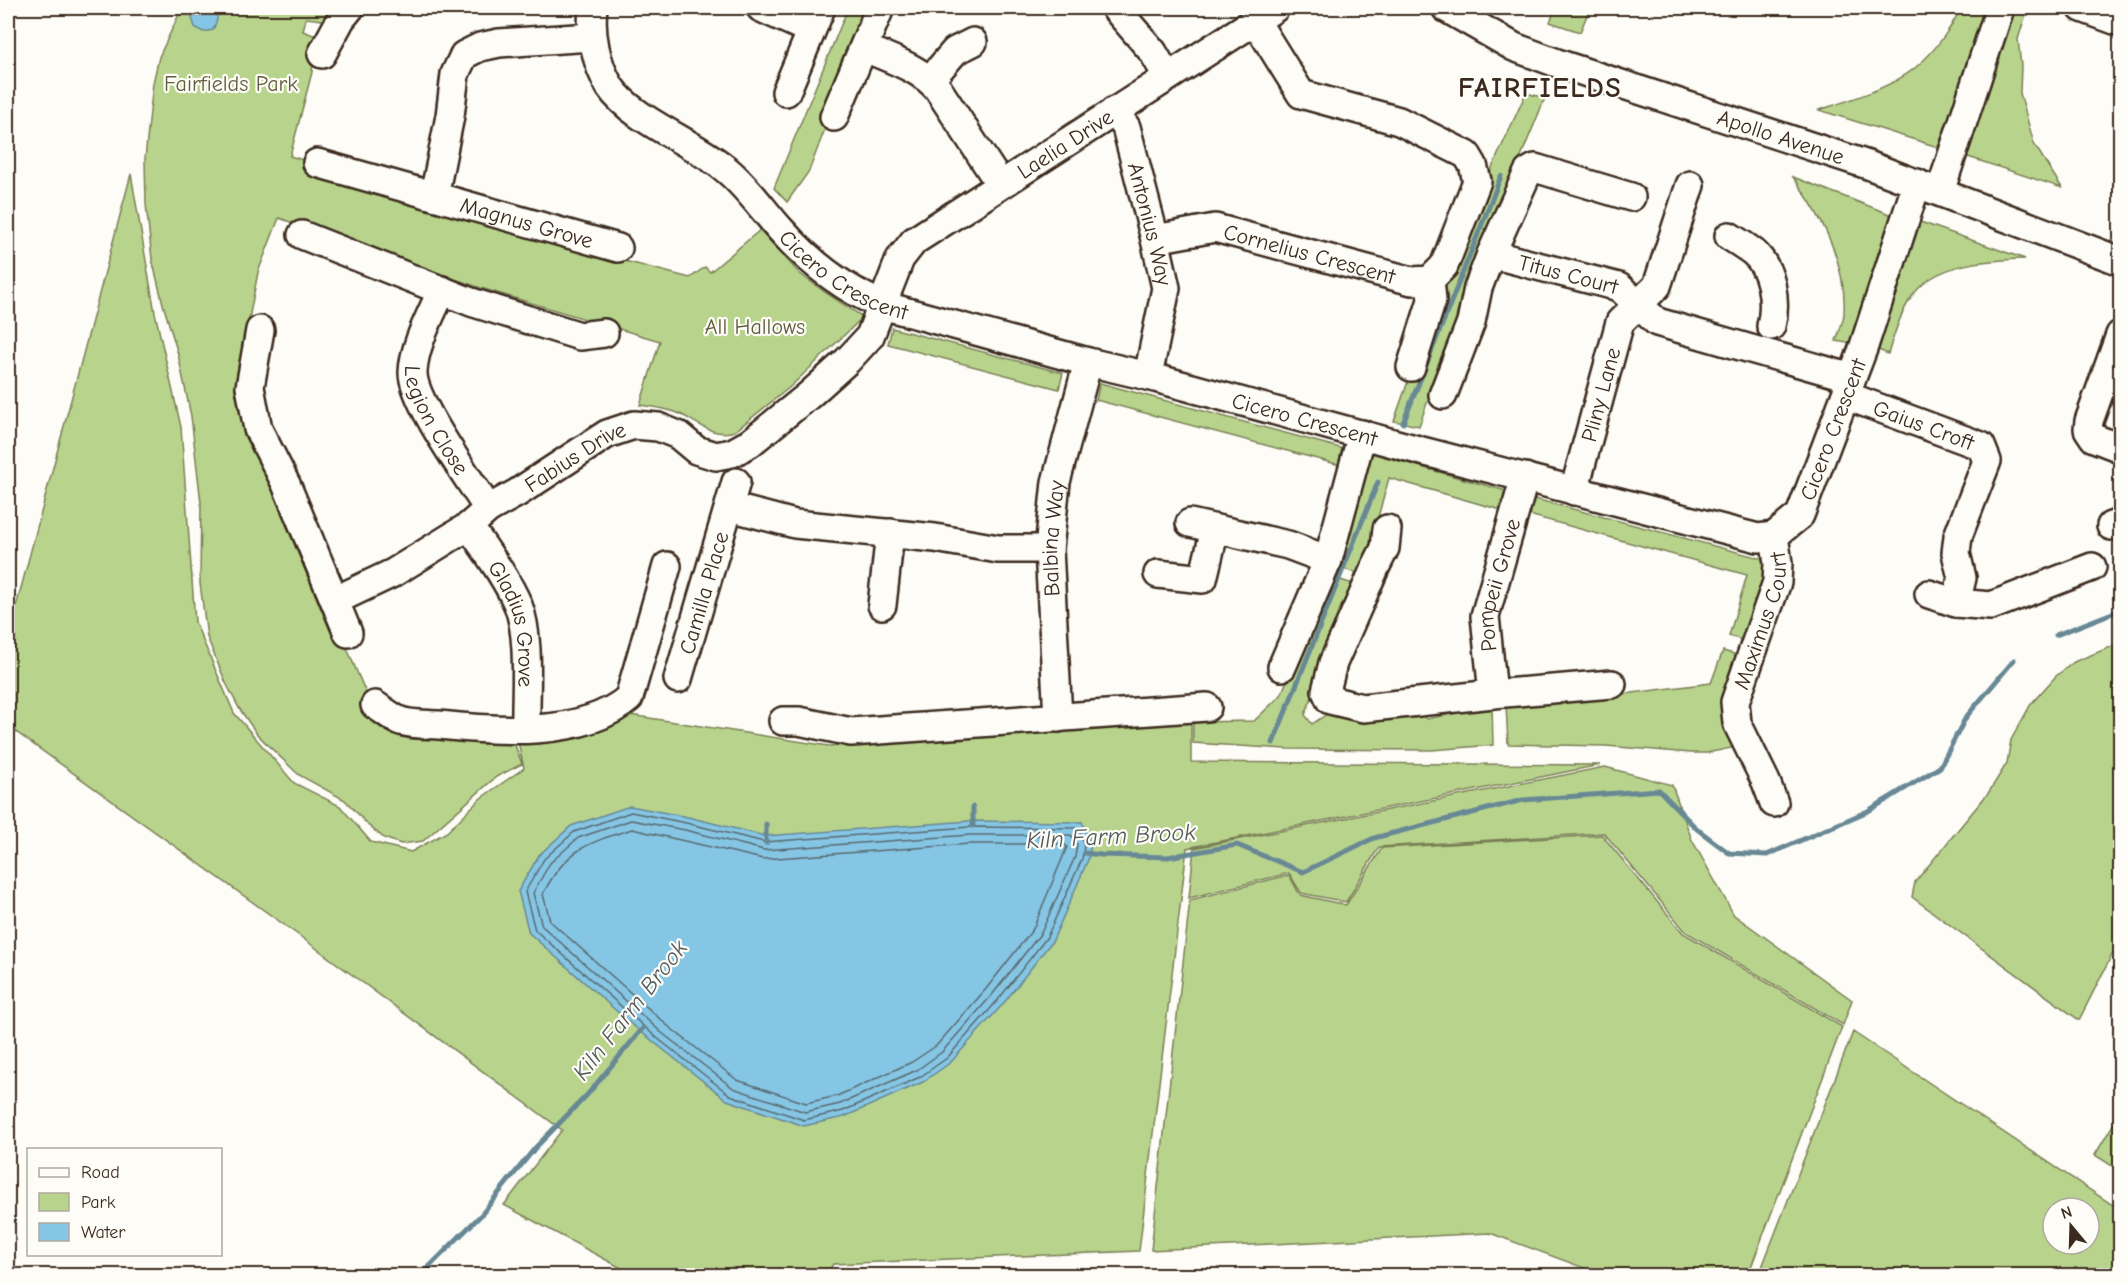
<svg xmlns="http://www.w3.org/2000/svg" width="2128" height="1283" font-family="'Comic Neue',sans-serif">
<style>
.green{fill:#b8d48c;stroke:#7a7f55;stroke-width:1.5;fill-rule:evenodd}
.water{fill:#85c6e5;stroke:#678895;stroke-width:1.5}
.lines{fill:none;stroke-linecap:round;stroke-linejoin:round}
.shore{stroke:#59686e;stroke-width:1.5}
.stream{stroke:#678895;stroke-width:5}
.minor-casing{stroke:#3b2a1e;stroke-width:32}
.minor{stroke:#fdfcf7;stroke-width:27}
.labels{text-anchor:middle;stroke-width:4.5;stroke-linejoin:round;paint-order:stroke}
.park-label{font-size:22px;fill:#605d3f;stroke:#fdfcf7}
.street-label{font-size:22px;fill:#3b2a1e;stroke:#fdfcf7}
.water-label{font-size:24px;font-style:italic;fill:#51595a;stroke:#fdfcf7}
.district-label{font-size:28px;font-weight:bold;letter-spacing:1.5px;fill:#3b2a1e;stroke:#fdfcf7}
</style>
<rect width="100%" height="100%" fill="#fdfcf7"/>
<filter id="ink" filterUnits="userSpaceOnUse"><feTurbulence type="fractalNoise" baseFrequency=".0167" numOctaves="2"/><feDisplacementMap in="SourceGraphic" scale="12" xChannelSelector="R" yChannelSelector="G"/><feConvolveMatrix kernelMatrix="1 2 1 2 8 2 1 2 1" color-interpolation-filters="sRGB"/></filter>
<g filter="url(#ink)">
<path class="green" d="M 182,8 L 330,8 L 322,20 L 306,18 L 303,31 L 316,36 L 312,72 L 290,156 L 617,259 L 690,278 L 705,267 L 710,272 L 760,230 L 799,273 L 826,293 L 863,317 L 790,387 L 735,431 C 712,438 698,422 678,413 C 667,408 653,407 640,405 L 660,341 L 481,288 L 279,218 L 258,272 L 248,324 L 240,380 L 278,480 L 273,493 L 331,633 L 344,641 L 368,698 L 375,705 L 509,729 L 522,764 L 496,777 L 423,841 L 401,844 L 384,838 L 369,826 L 345,800 L 299,775 L 276,753 L 257,734 L 239,708 L 226,683 L 207,637 L 200,583 L 201,503 L 191,416 L 178,354 L 163,304 L 152,259 L 146,204 L 145,159 L 153,83 L 159,57 Z
M 848,8 L 871,8 L 809,171 L 787,202 L 774,188 Z
M 1556,8 L 1590,8 L 1580,32 L 1550,22 Z
M 1961,8 L 1989,8 L 1938,147 L 1819,110 C 1889,87 1925,78 1961,8 Z
M 2007,8 L 2028,8 L 2018,39 L 2021,66 L 2020,93 L 2034,144 L 2062,188 L 1956,153 Z
M 1526,93 L 1545,98 L 1473,273 L 1419,426 L 1394,421 L 1448,268 L 1458,260 L 1491,170 Z
M 131,174 L 155,313 L 181,427 L 195,622 L 234,713 L 294,783 L 340,806 L 371,842 L 411,852 L 447,832 L 481,798 L 524,768 L 518,742 L 630,715 L 829,746 L 1191,723 L 1191,762 L 1600,765 L 1187,848 L 1139,1251 L 833,1264 L 826,1275 L 636,1276 L 504,1205 L 562,1130 L 301,937 L 12,729 L 8,705 L 8,637 Z
M 1793,177 L 1892,215 L 1852,344 L 1836,341 C 1839,332 1843,322 1844,314 C 1847,263 1822,216 1793,177 Z
M 1912,219 L 2025,259 C 1988,260 1934,262 1911,298 C 1900,314 1894,335 1888,354 L 1869,346 Z
M 892,328 L 1063,373 L 1059,389 L 888,344 Z
M 1100,383 L 1344,449 L 1340,465 L 1096,400 Z
M 1368,452 L 1506,491 L 1501,510 L 1389,478 L 1362,574 L 1335,567 Z
M 1527,497 L 1764,559 L 1766,580 L 1746,641 L 1729,636 L 1747,575 L 1522,513 Z
M 1330,577 L 1357,585 L 1305,715 L 1312,724 L 1333,710 L 1416,709 L 1427,719 L 1492,706 L 1493,745 L 1432,750 L 1286,749 L 1193,743 L 1193,722 L 1254,721 L 1281,695 Z
M 2120,643 L 2120,939 L 2079,1020 L 1912,897 L 1915,882 L 1989,792 L 2007,763 L 2011,740 L 2031,704 L 2056,676 L 2074,662 Z
M 1723,651 L 1741,656 L 1736,747 L 1707,753 L 1691,753 L 1606,746 L 1508,744 L 1506,704 L 1556,697 L 1561,702 L 1711,683 Z
M 1605,767 L 1672,785 L 1692,840 L 1734,915 L 1852,1000 L 1843,1025 L 1686,932 L 1604,833 L 1379,847 L 1346,902 L 1301,893 L 1289,873 L 1189,898 L 1194,848 Z
M 1602,835 L 1683,933 L 1842,1027 L 1748,1275 L 1603,1275 L 1490,1233 L 1151,1250 L 1190,900 L 1289,875 L 1300,895 L 1346,905 L 1382,848 Z
M 1853,1032 L 2120,1210 L 2120,1275 L 1759,1275 ZM 2053,1208 L 2089,1208 L 2089,1244 L 2053,1244 Z
M 2120,1113 L 2120,1171 L 2095,1155 Z"/>
<path class="water" d="M 194,8 L 217,8 L 217,20 L 213,30 L 203,32 L 195,27 L 192,18 Z
M 630,806 L 688,817 L 765,836 L 970,821 L 1082,822 L 1091,844 L 1088,860 L 1053,940 L 1003,1004 L 951,1062 L 923,1082 L 844,1117 L 804,1126 L 727,1100 L 631,1024 L 529,933 L 518,891 L 539,855 L 571,826 Z"/>
<g class="lines">
<path class="shore" d="M 631,812 L 686,823 L 764,842 L 970,827 L 1076,828 C 1085,836 1085,847 1082,859 L 1047,937 L 998,1000 L 947,1058 L 920,1077 L 843,1111 L 804,1120 L 730,1095 L 657,1038 L 535,930 L 525,892 L 544,859 L 574,832 Z
M 631,820 L 685,830 L 764,850 L 970,835 L 1071,835 L 1077,845 L 1075,857 L 1041,933 L 992,995 L 942,1052 L 917,1070 L 840,1104 L 805,1112 L 733,1088 L 662,1033 L 542,926 L 533,893 L 550,863 L 578,838 Z
M 632,829 L 763,859 L 970,844 L 1064,844 L 1067,847 L 1033,929 L 986,989 L 936,1046 L 912,1062 L 837,1096 L 806,1103 L 737,1080 L 668,1026 L 550,921 L 543,894 C 565,850 587,843 632,829 Z"/>
<path class="stream" d="M 1403,423 L 1501,176
M 2056,635 L 2120,610
M 1273,743 L 1378,482
M 973,807 L 973,826
M 766,843 L 766,824
M 1085,853 L 1101,855 L 1168,857 L 1237,845 L 1303,872 L 1374,838 L 1523,800 L 1659,790 L 1697,829 L 1729,853 L 1767,855 L 1868,811 L 1940,767 L 1966,717 L 2014,660
M 420,1276 L 481,1215 L 535,1148 L 587,1095 L 643,1028"/>
<defs>
<g id="minor">
<path id="s1" d="M 593,8 C 590,33 596,64 610,87 C 633,121 696,143 728,171 C 748,188 763,210 780,229 C 809,262 842,288 882,305 L 1088,362 L 1148,376 L 1422,451 L 1758,538 L 1774,536 L 1800,515 L 1863,349 L 1917,183"/>
<path d="M 761,8 L 810,30"/>
<path d="M 1115,8 L 1153,52 L 1167,76"/>
<path id="s2" d="M 1446,8 L 1514,47 L 1557,63 L 1868,165 L 2120,261"/>
<path d="M 2082,8 L 2120,22"/>
<path d="M 865,48 C 890,59 920,68 938,89 L 1000,184"/>
<path d="M 322,54 L 341,19 L 350,8"/>
<path d="M 930,80 L 955,51 L 973,42"/>
<path d="M 786,92 L 821,8"/>
<path id="s3" d="M 1114,111 L 1126,127 L 1155,239 L 1166,288 L 1148,376"/>
<path d="M 834,117 L 880,8"/>
<path id="s4" d="M 317,163 L 618,248"/>
<path d="M 1940,192 L 2000,8"/>
<path d="M 434,196 L 450,116 L 455,74 L 464,55 L 480,47 L 499,43 L 592,37"/>
<path d="M 302,235 L 471,302 L 580,336 L 604,333"/>
<path d="M 1729,236 C 1737,241 1745,246 1753,252 C 1772,268 1777,301 1771,326"/>
<path id="s5" d="M 1155,239 L 1215,228 L 1412,281 L 1430,280 L 1444,266 L 1477,181 L 1473,165 L 1467,155 L 1399,121 L 1301,94 L 1255,20"/>
<path id="s6" d="M 1491,254 L 1619,287 L 1657,322 L 1852,378"/>
<path id="s7" d="M 442,290 C 431,315 414,345 413,372 C 412,401 471,481 488,509"/>
<path d="M 260,330 L 250,387 L 258,429 L 286,484 L 348,633"/>
<path d="M 2120,335 L 2089,421 L 2088,429 L 2094,438 L 2120,448"/>
<path d="M 1411,367 L 1432,300 L 1430,280"/>
<path d="M 1443,395 L 1471,322 L 1478,288 L 1491,254 L 1528,172 L 1535,168 L 1631,197"/>
<path id="s8" d="M 1847,396 L 1981,446 L 1987,461 L 1958,536 L 1956,553 L 1962,578 L 1956,603"/>
<path id="s9" d="M 1574,491 L 1620,322 L 1657,286 L 1690,185"/>
<path d="M 730,507 L 795,524 L 935,538 L 998,549 L 1049,549"/>
<path d="M 1190,523 L 1288,545 L 1328,560"/>
<path id="s10" d="M 469,526 C 486,551 506,577 518,605 C 531,638 525,693 526,729"/>
<path d="M 2111,526 L 2120,523"/>
<path d="M 1387,529 L 1385,548 L 1375,568 L 1333,663 L 1326,691 L 1330,700 L 1363,708 L 1493,694 L 1612,684"/>
<path d="M 1158,574 L 1203,579 L 1215,529"/>
<path d="M 1929,594 L 1956,603 L 1991,606 L 2092,567"/>
<path id="s11" d="M 336,600 L 393,573 L 469,526 L 488,509 L 517,493 L 607,434 L 634,425 L 658,427 L 678,435 L 696,450 L 716,456 L 732,453 L 750,443 L 808,396 L 847,361 L 870,336 L 900,259 L 914,241 L 1275,8"/>
<path d="M 882,605 L 890,533"/>
<path d="M 1282,667 L 1328,560 L 1362,434"/>
<path id="s12" d="M 678,679 L 736,482"/>
<path id="s13" d="M 1493,694 L 1485,616 L 1525,477"/>
<path d="M 375,705 C 383,710 390,716 398,720 C 409,725 427,724 439,725 C 496,731 583,738 629,698 L 667,566"/>
<path id="s14" d="M 1058,718 L 1049,549 L 1056,482 L 1088,362"/>
<path d="M 783,721 L 799,721 L 851,732 L 1207,707"/>
<path id="s15" d="M 1774,803 L 1766,782 L 1737,723 L 1735,702 L 1777,582 L 1778,563 L 1774,536"/>
</g>
</defs>
<use href="#minor" class="minor-casing"/>
<use href="#minor" class="minor"/>
</g>
</g>
<g class="labels">
<g class="park-label">
<text x="231" y="91">Fairfields Park</text>
<text x="755" y="334">All Hallows</text>
</g>
<g class="street-label">
<text dy="8" stroke="none"><textPath href="#s2" startOffset="360">Apollo Avenue</textPath></text>
<text dy="8" stroke="none"><textPath href="#s11" startOffset="920">Laelia Drive</textPath></text>
<text dy="8" stroke="none"><textPath href="#s4" startOffset="218">Magnus Grove</textPath></text>
<text dy="8" stroke="none"><textPath href="#s3" startOffset="120">Antonius Way</textPath></text>
<text dy="8" stroke="none"><textPath href="#s5" startOffset="159">Cornelius Crescent</textPath></text>
<text dy="8" stroke="none"><textPath href="#s1" startOffset="386">Cicero Crescent</textPath></text>
<text dy="8" stroke="none"><textPath href="#s6" startOffset="80">Titus Court</textPath></text>
<text dy="8" stroke="none"><textPath href="#s9" startOffset="100">Pliny Lane</textPath></text>
<text dy="8" stroke="none"><textPath href="#s7" startOffset="141">Legion Close</textPath></text>
<text dy="8" stroke="none"><textPath href="#s1" startOffset="872">Cicero Crescent</textPath></text>
<text dy="8" stroke="none"><textPath href="#s8" startOffset="82">Gaius Croft</textPath></text>
<text dy="8" stroke="none"><textPath href="#s1" startOffset="1482">Cicero Crescent</textPath></text>
<text dy="8" stroke="none"><textPath href="#s11" startOffset="280">Fabius Drive</textPath></text>
<text dy="8" stroke="none"><textPath href="#s14" startOffset="180">Balbina Way</textPath></text>
<text dy="8" stroke="none"><textPath href="#s13" startOffset="111">Pompeii Grove</textPath></text>
<text dy="8" stroke="none"><textPath href="#s12" startOffset="90">Camilla Place</textPath></text>
<text dy="8" stroke="none"><textPath href="#s15" startOffset="195">Maximus Court</textPath></text>
<text dy="8" stroke="none"><textPath href="#s10" startOffset="110">Gladius Grove</textPath></text>
</g>
<g class="water-label">
<text transform="translate(1111 836) rotate(-3)" y="8">Kiln Farm Brook</text>
<text transform="translate(630 1010) rotate(-52)" y="8">Kiln Farm Brook</text>
</g>
<g class="district-label">
<text x="1540" y="97">FAIRFIELDS</text>
</g>
</g>
<rect width="2128" height="1283" fill="none" stroke="#fdfcf7" stroke-width="30"/>
<rect x="15" y="15" width="2098" height="1253" fill="none" stroke="#3b2a1e" stroke-width="2" filter="url(#ink)"/>
<rect x="27" y="1148" width="195" height="108" fill="#fdfcf7" stroke="#afa8a0" stroke-width="1.5"/>
<rect x="39" y="1168" width="30" height="9" fill="#fdfcf7" stroke="#afa8a0" stroke-width="1.5"/>
<text x="81" y="1178" font-size="18" fill="#3b2a1e">Road</text>
<rect x="39" y="1193" width="30" height="18" fill="#b8d48c" stroke="#afa8a0" stroke-width="1.5"/>
<text x="81" y="1208" font-size="18" fill="#3b2a1e">Park</text>
<rect x="39" y="1223" width="30" height="18" fill="#85c6e5" stroke="#afa8a0" stroke-width="1.5"/>
<text x="81" y="1238" font-size="18" fill="#3b2a1e">Water</text>
<g transform="translate(2071 1226) rotate(341)"><circle r="28" fill="#fdfcf7" stroke="#afa8a0" stroke-width="1.5"/>
<path d="M0-4.5L10 22L0 15L-10 22Z" fill="#3b2a1e"/>
<text y="-9" font-size="16" font-weight="bold" text-anchor="middle" fill="#3b2a1e">N</text>
</g>
</svg>
